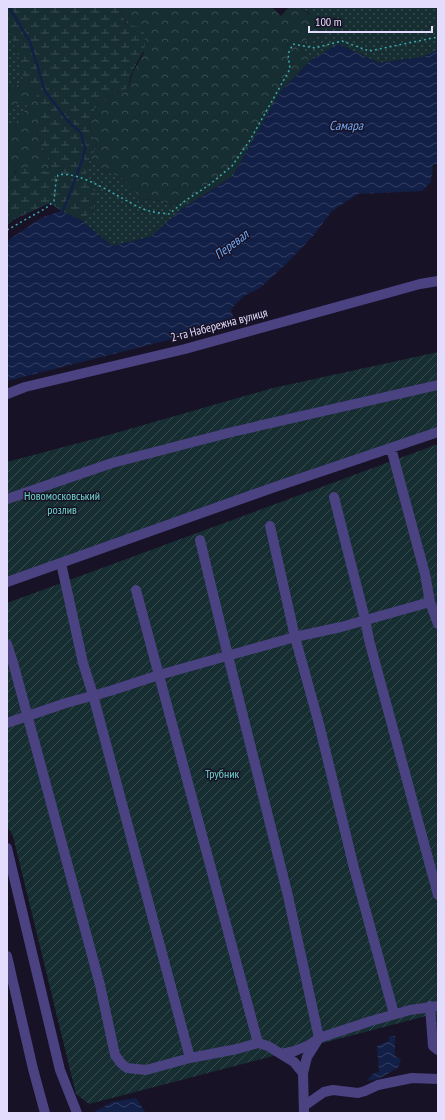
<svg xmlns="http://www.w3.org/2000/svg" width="445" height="1120" font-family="'PT Sans Narrow',sans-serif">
<defs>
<pattern id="grass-dots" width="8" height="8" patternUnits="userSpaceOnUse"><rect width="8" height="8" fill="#162e31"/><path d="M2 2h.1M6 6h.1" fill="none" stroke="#384c50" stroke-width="1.8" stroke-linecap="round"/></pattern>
<pattern id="forest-crowns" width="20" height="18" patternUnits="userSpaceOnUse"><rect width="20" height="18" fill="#162e31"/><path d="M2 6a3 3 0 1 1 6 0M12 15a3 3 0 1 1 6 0" fill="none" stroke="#384c50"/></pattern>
<pattern id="wetland-marsh" width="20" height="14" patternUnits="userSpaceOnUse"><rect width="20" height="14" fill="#162e31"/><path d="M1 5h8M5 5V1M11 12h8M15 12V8" fill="none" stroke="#384c50"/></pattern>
<pattern id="garden-furrows" width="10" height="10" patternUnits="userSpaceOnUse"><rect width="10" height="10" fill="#162e31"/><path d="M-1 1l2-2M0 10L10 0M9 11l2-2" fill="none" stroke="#384c50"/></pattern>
<pattern id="water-waves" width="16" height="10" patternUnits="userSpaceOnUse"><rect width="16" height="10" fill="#121f46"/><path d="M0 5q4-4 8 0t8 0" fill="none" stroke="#343f62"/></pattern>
</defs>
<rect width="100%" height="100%" fill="#181227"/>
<!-- grass -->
<path fill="url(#grass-dots)" d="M300,7H438V50L423,57L379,63L338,44L310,61L301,48L307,39L324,35L310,13Z
M7,30L9,32C16,49 23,66 23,84L12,86L7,92Z
M22,102L29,106L20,116L17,122L7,124V108Z
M91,159L102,170L121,177L142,199L164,201L182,209L150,237L112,246L81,220L92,212L96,196L85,169Z"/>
<!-- forest -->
<path fill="url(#forest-crowns)" d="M118,7H272L281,16L289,7H300L325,25L324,35L307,39L301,48L310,61L280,92L233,176L182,209L164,201L142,199L121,177L102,170L91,159L97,145L89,126L95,108L112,94L128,88L133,72L144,53Z
M23,84L35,91L40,107V119L37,132L41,144L51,166L48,172L16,171L7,181V124L17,121L20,116L28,107L22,102L7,108V92L12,86Z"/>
<!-- wetland -->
<path fill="url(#wetland-marsh)" d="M7,7H118L127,24L143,28C149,53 140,53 132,73C130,78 129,83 128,88L112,94L95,108L89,126L97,145L91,159L85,169L96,196L92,212L81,220L61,211L50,203L13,220L7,226V181C23,163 27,165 48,172L51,166L41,144L37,132L40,119V107L35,91L23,84C23,66 16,49 9,32L7,30Z"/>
<!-- garden -->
<path fill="url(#garden-furrows)" d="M438,352V427L7,579V462L105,436L273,388Z
M438,444V1041L434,1014L89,1104L76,1094L13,836L7,826V603Z"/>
<!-- water -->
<path fill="url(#water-waves)" d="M338,44L379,63L423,57L438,50V165L433,164L431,182L422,191L358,194L332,211L314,235L285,265L260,288L244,296L231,309L235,324L208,330L7,381V241L41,218L61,211L81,220L112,246L150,237L182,209L233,176L280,92L310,61Z
M389,1036H395V1056L401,1059L398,1068L378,1079L367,1081L372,1074L379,1072L377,1046L389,1041Z
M136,1098L146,1113H92L112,1102Z"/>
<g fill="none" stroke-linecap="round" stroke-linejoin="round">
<!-- stream -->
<path stroke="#121f46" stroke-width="2.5" d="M9,7L30,42L45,91L67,120L81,133L85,147L83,158L67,201L61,214"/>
<!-- path -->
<path stroke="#3baab0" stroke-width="1.5" stroke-dasharray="2 3" stroke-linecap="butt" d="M7,230L46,208L54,201L56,181L58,175C81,170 120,199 141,208C149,212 160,213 169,214L185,201L209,185L232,166L250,140L290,69L288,54L293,44L315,48L342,41L369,51L438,37"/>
<!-- minor -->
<path stroke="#4b4282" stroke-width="10" d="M7,394L25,387L185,349L420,284L438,281
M391,448L425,574L430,602L438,624
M334,497L365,619L369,640L438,895
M7,499L112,463L232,432L438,385
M270,526L295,637L319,724L354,868L394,1014
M200,540L228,656L288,896L319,1038L307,1057L303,1073L304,1113
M61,563L83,663L93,695L190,1058
M7,582L269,489L438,432
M136,590L258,1043
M7,644L14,666L100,985L115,1055L121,1063L127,1068L146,1070L190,1058L237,1049L258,1043L268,1046L281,1054L295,1051L309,1045L319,1038L371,1021L410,1010L438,1006
M7,723L66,703L110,691L159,675L295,637L341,627L430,602
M7,848L60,1070L77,1113
M7,956L33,1069L45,1113
M430,1006L433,1046L438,1050
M281,1054L294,1062L303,1073
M304,1106L324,1092L333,1090L358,1093L365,1091L378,1085L412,1078L438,1079"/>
</g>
<g text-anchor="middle" stroke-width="3" stroke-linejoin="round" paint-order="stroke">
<!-- street labels -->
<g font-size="12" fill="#e3dcfc" stroke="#181227">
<text transform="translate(219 325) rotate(-15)" y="4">2-га Набережна вулиця</text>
</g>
<!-- park labels -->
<g font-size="12" fill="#6dd6c8" stroke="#181227">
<text x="62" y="500">Новомосковський<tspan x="62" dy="14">розлив</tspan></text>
<text x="222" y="778">Трубник</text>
</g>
<!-- water labels -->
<g font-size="13" font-style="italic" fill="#73a9f2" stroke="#181227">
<text x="346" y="130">Самара</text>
<text transform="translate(231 244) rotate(-37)" y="5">Перевал</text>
</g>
</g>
<!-- border -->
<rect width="445" height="1120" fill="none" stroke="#e3dcfc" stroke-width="16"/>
<!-- scale -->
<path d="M309 26v6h123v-6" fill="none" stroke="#e3dcfc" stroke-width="2"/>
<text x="315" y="26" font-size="12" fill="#e3dcfc" stroke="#181227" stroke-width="3" paint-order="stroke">100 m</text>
</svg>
